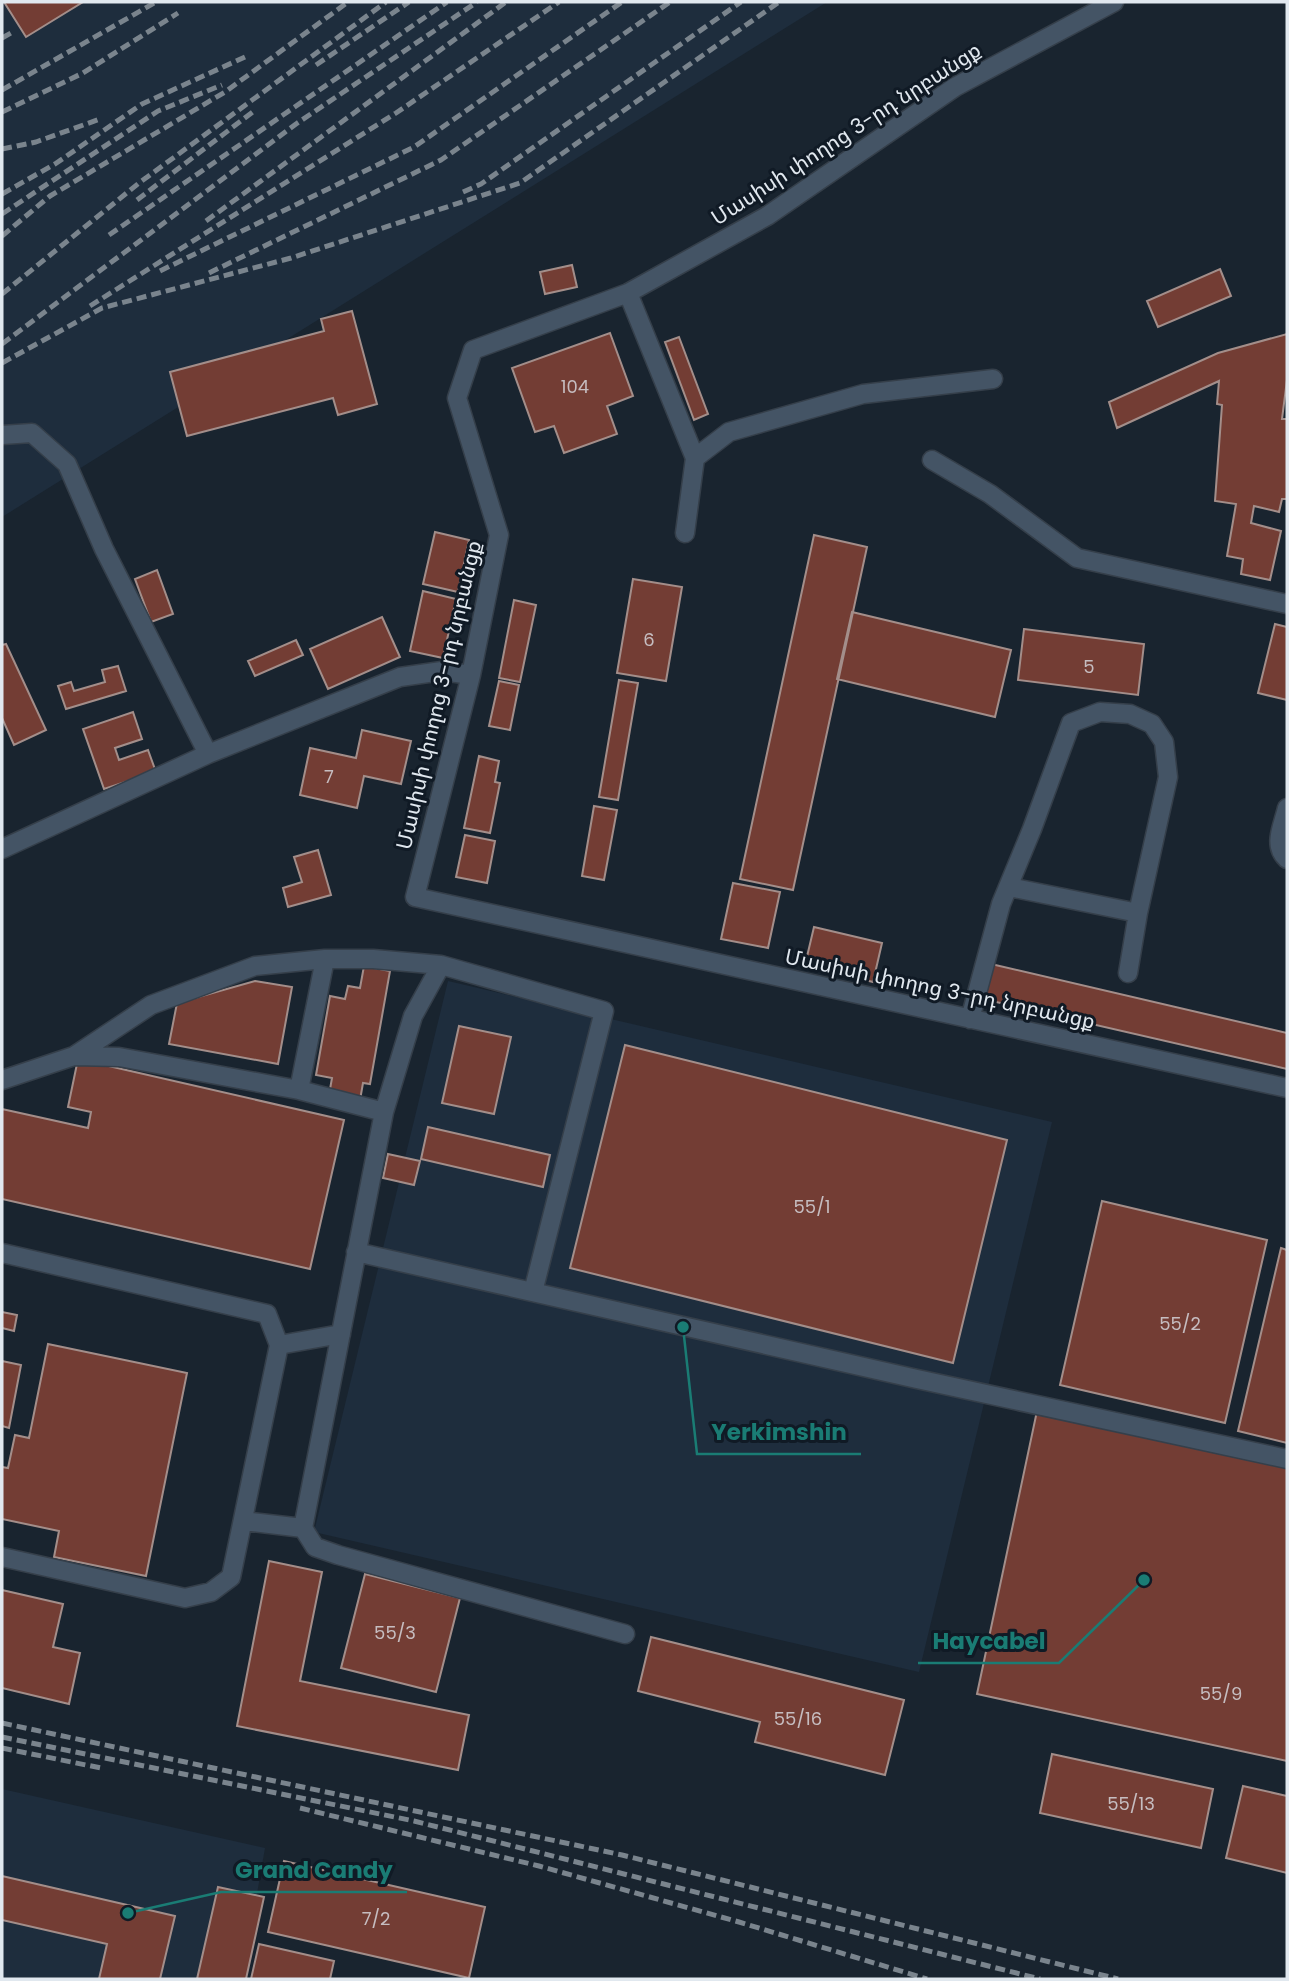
<svg xmlns="http://www.w3.org/2000/svg" width="1289" height="1981" font-family="Poppins,'Noto Sans Armenian',sans-serif">
<rect width="100%" height="100%" fill="#19242f"/>
<!-- built -->
<path fill="#1e2d3d" d="M2,2H827L2,517Z
M448,981L1052,1122L919,1672L314,1532Z
M2,1789L265,1848L242,1979H2Z"/>
<!-- building -->
<path fill="#733d34" stroke="#a38e8a" stroke-width="2" d="M4,2H83L26,37Z
M572,265L577,287L545,294L540,272Z
M1220,269L1231,296L1158,327L1147,301Z
M352,311L377,404L338,415L333,398L187,436L170,372L324,331L321,319Z
M610,333L633,396L607,406L617,434L564,453L554,426L535,432L512,368Z
M1287,334V380L1282,419H1287V499H1282L1279,512L1254,506L1251,523L1281,531L1270,580L1241,574L1243,559L1227,556L1236,504L1215,501L1222,405L1217,404L1219,381L1117,428L1109,402L1218,353Z
M679,337L708,414L694,420L665,342Z
M435,532L469,540L458,592L423,584Z
M814,535L867,547L793,890L740,879Z
M157,570L173,614L151,622L135,579Z
M633,579L682,587L666,681L617,673Z
M423,591L456,599L443,658L410,651Z
M514,600L536,605L520,682L499,678Z
M852,612L1011,650L995,717L837,679Z
M382,617L400,657L328,689L310,649Z
M1275,624L1287,627V700L1258,693Z
M1024,629L1144,644L1138,695L1018,680Z
M296,640L303,655L255,676L248,661Z
M6,644L46,730L14,745L2,718V645Z
M118,666L126,691L66,709L58,686L71,682L74,691L105,682L102,670Z
M619,680L638,683L618,800L599,797Z
M499,681L519,685L510,730L489,726Z
M133,712L142,739L115,748L119,760L148,750L156,772L104,789L83,729Z
M362,730L411,741L401,784L364,776L357,808L300,795L310,748L356,758Z
M479,756L499,761L495,782L500,783L490,833L464,828Z
M594,806L617,810L604,880L582,876Z
M465,835L495,841L487,883L456,877Z
M318,850L331,895L288,907L283,888L302,882L294,857Z
M733,883L780,892L768,948L721,939Z
M814,927L882,943L873,982L805,965Z
M991,964L1287,1033V1069L983,999Z
M364,966L390,971L370,1084L363,1083L360,1100L329,1095L332,1078L316,1075L330,996L345,999L348,986L360,988Z
M255,981L292,987L278,1064L169,1044L177,1003Z
M459,1026L511,1037L494,1114L442,1103Z
M625,1045L1007,1140L953,1363L570,1268Z
M78,1059L344,1120L310,1269L2,1199V1109L88,1128L91,1112L68,1107Z
M428,1127L550,1155L543,1187L421,1159Z
M388,1154L420,1161L414,1185L383,1178Z
M1102,1201L1267,1240L1225,1423L1060,1385Z
M1281,1248L1287,1250V1443L1238,1431Z
M2,1312L17,1315L14,1331L2,1328Z
M48,1344L187,1373L146,1576L54,1557L59,1531L2,1519V1467L8,1468L15,1435L29,1438Z
M2,1361L21,1365L9,1428L2,1426Z
M1037,1411L1287,1466V1761L977,1694Z
M269,1561L322,1572L300,1681L469,1715L458,1770L237,1726Z
M365,1574L460,1598L436,1692L341,1668Z
M2,1590L63,1604L53,1647L80,1653L69,1704L2,1688Z
M651,1637L904,1700L885,1775L755,1742L760,1722L638,1691Z
M1052,1754L1213,1789L1201,1848L1040,1813Z
M1243,1786L1287,1796V1873L1226,1858Z
M284,1861L485,1907L469,1978L268,1932Z
M2,1876L175,1916L160,1979H99L107,1944L2,1920Z
M218,1887L264,1897L246,1979H197Z
M259,1944L334,1961L330,1979H251Z"/>
<g fill="none" stroke-linecap="round" stroke-linejoin="round">
<!-- minor casing -->
<g stroke="#353f4a" stroke-width="21">
<path id="minor" d="M1114,2L955,87L767,216L628,293L473,350L457,398L499,535L471,675L415,897L1287,1088
M628,293L695,458L685,533
M2,435L32,433L67,464L104,549L208,754
M695,458L729,432L863,394L993,379
M932,460L990,494L1077,558L1287,604
M1287,808C1283,826 1272,845 1287,859
M2,849L208,754L400,677L442,671L471,675
M1009,887L1138,913
M970,1019L1001,904L1032,829L1071,723L1100,712L1130,714L1152,724L1164,742L1168,777L1138,913L1128,973
M74,1056L151,1005L255,966L325,959H373L441,965
M2,1080L74,1056L119,1057L299,1090L384,1112
M299,1090L325,959
M356,1252L917,1379L1287,1459
M2,1253L267,1314L279,1345L231,1577L211,1592L185,1598L2,1557
M279,1345L341,1334
M243,1521L303,1528L384,1112L413,1016L441,965L604,1011L533,1292
M303,1528L315,1547L338,1555L625,1634"/>
</g>
<!-- minor -->
<use href="#minor" stroke="#445465" stroke-width="18"/>
<!-- rail -->
<path stroke="#7a848d" stroke-width="5" stroke-dasharray="10 5" stroke-linecap="butt" d="M2,38L11,33
M316,65L409,2
M2,90L156,2
M2,112L83,73L178,13
M2,149L36,142L100,119
M463,192L481,184L741,2
M2,194L55,164L142,104L245,57
M137,200L254,111
M2,214L158,111L222,85
M206,221L506,2
M109,235L447,2
M2,236L50,196L225,92L348,2
M160,271L414,147L622,2
M209,273L441,160L670,2
M2,294L139,183L386,2
M90,306L396,113L559,2
M2,344L296,124L477,2
M2,363L102,308L291,258L520,183L779,2
M2,1723L622,1855L1118,1979
M2,1737L414,1821L1040,1979
M2,1748L101,1768
M300,1808L539,1866L739,1922L927,1979"/>
</g>
<g text-anchor="middle" stroke-width="6" stroke-linejoin="round" paint-order="stroke">
<!-- number labels -->
<g font-size="18" fill="#c6bdc0">
<text x="575" y="393">104</text>
<text x="649" y="646">6</text>
<text x="1089" y="673">5</text>
<text x="329" y="783">7</text>
<text x="812" y="1213">55/1</text>
<text x="1180" y="1330">55/2</text>
<text x="395" y="1639">55/3</text>
<text x="1221" y="1700">55/9</text>
<text x="798" y="1725">55/16</text>
<text x="1131" y="1810">55/13</text>
<text x="376" y="1925">7/2</text>
</g>
<!-- street labels -->
<g font-size="21" fill="#e1e8ef" stroke="#101a25">
<text transform="translate(846 134) rotate(-33)" y="7">Մասիսի փողոց 3-րդ նրբանցք</text>
<text transform="translate(439 695) rotate(-77)" y="7">Մասիսի փողոց 3-րդ նրբանցք</text>
<text transform="translate(940 989) rotate(12)" y="7">Մասիսի փողոց 3-րդ նրբանցք</text>
</g>
</g>
<!-- callouts -->
<path fill="none" stroke="#1a7c74" stroke-width="2.5" d="M683 1327L697 1454H861M1144 1580L1059 1663H918M128 1913L221 1892H407"/>
<g fill="#1a7c74" stroke="#101a25" stroke-width="2.5">
<circle cx="683" cy="1327" r="7"/>
<circle cx="1144" cy="1580" r="7"/>
<circle cx="128" cy="1913" r="7"/>
</g>
<g font-size="23" text-anchor="middle" font-weight="bold" fill="#1a7c74" stroke="#101a25" stroke-width="6" stroke-linejoin="round" paint-order="stroke">
<text x="779" y="1440">Yerkimshin</text>
<text x="989" y="1649">Haycabel</text>
<text x="314" y="1878">Grand Candy</text>
</g>
<!-- border -->
<rect width="1289" height="1981" fill="none" stroke="#e1e8ef" stroke-width="7"/>
</svg>
